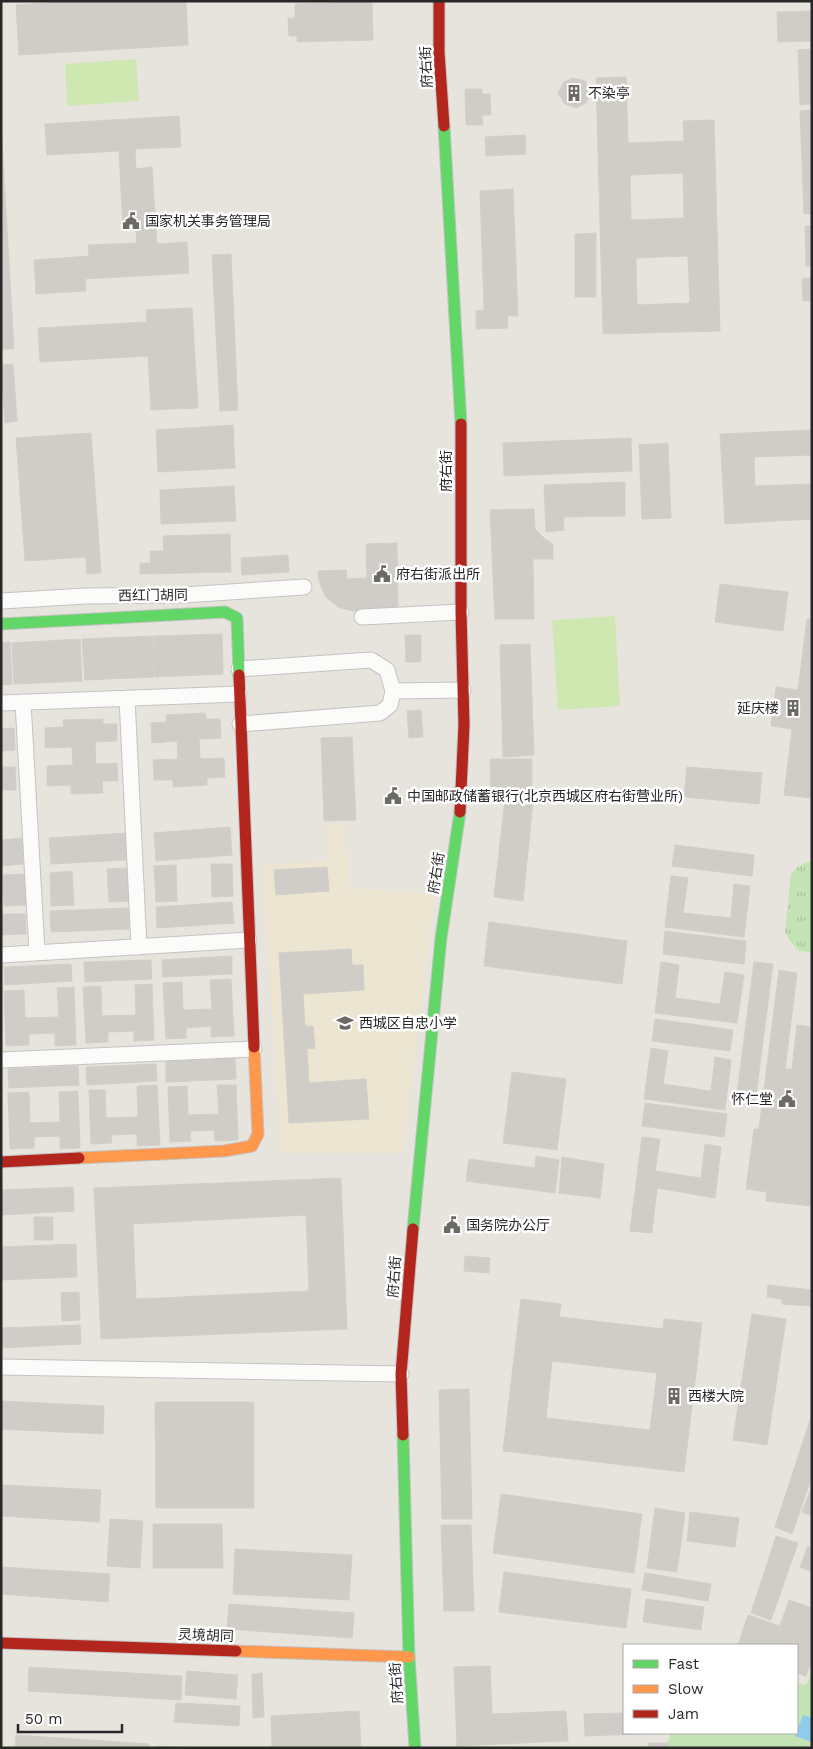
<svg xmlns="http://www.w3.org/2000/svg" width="813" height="1749" font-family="'Work Sans','Noto Sans SC',sans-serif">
<defs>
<pattern id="grass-tufts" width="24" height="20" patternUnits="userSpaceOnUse" patternTransform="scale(1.25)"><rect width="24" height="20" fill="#c4e4b5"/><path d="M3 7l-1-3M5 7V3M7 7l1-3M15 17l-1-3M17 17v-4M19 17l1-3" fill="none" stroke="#a8c49c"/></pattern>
</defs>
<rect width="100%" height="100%" fill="#e7e4dd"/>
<!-- education -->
<path fill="#ebe5d1" d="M346,825L349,888L435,894L403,1153H281L262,865L329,860L327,826Z"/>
<!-- grass -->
<path fill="url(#grass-tufts)" d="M808,862H812V952L799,951L790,941L785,932L791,874L797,867Z"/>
<!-- park -->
<path fill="#c4e4b5" d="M812,1671V1748H666L671,1733H797V1683L806,1685Z"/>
<!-- pitch -->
<path fill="#cfe8b2" d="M136,59L139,101L67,106L65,64Z
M615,616L620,706L558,710L552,620Z"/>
<!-- water -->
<path fill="#8ecceb" d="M803,1715L812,1718V1742L795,1736Z"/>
<!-- building -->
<path fill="#d0cdc8" stroke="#d2cfc9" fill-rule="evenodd" d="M79,1H186L188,45L19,55L16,5Z
M372,2L373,40L297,42V36H289L288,18H295V4Z
M812,11V41L778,42L777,12Z
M812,49V104L800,105L798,50Z
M626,77L628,143L684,141L683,121L714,120L720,331L603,334L596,78ZM683,173L684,218L631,220L630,175ZM688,256L690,303L637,305L636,258Z
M573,78L585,81L591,94L586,103L576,108L565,104L558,93L564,82Z
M465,89H482V94H490L491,115H482L483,125H466Z
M812,110V214H804L800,111Z
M179,116L181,147L135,149L136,169L152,167L157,244L187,242L189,273L85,279L86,291L36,294L34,260L89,256L88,245L137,243L136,229H123L119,151L47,155L45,124Z
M1,124L14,349H2L1,340Z
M525,135L526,154L486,156L485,137Z
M513,189L518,316H507L508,328L476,329V311L484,310L480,191Z
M805,226H812V266H806Z
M596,233V297H575V234Z
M231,254L238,410L220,411L212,255Z
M812,278V301H803L802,279Z
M192,308L198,408L151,410L148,356L40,362L38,328L147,322L146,310Z
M13,364L17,421L5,423L1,365Z
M233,425L235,468L158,472L156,430Z
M812,430V455L754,457L755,486L812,484V519L725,524L720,434Z
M91,433L101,573L87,574L86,557L25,561L16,438Z
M631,438L632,471L504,476L503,443Z
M668,443L671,518L642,519L639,445Z
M625,482V516L563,517L564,530L546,532L544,485Z
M234,486L236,521L161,524L160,490Z
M534,509L535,529L545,539L553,544V559H533L534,619H495L490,510Z
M230,534L231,572L140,574V563H151L150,551H164L163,536Z
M397,543L398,611H352L338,607L325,596L319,580L318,571L346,570L347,579L367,578L366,544Z
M288,555L289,572L242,575L241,558Z
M720,584L788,592L783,631L715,622Z
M807,619H812V798L784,795L792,729L771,726L776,687L798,690Z
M222,634L223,674L155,677L154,636Z
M405,635H421V662H406Z
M153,636L154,677L85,680L82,639Z
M80,639L82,681L14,684L12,643Z
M10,642L12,684L1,685V643Z
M530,644L534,755L503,757L500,645Z
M421,710L423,737L409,738L407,711Z
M205,713L206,719H220L221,738L199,739L200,759L224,758L225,777L207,778V785L173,787V780H154L153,760L178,759L177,741L152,743L151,723L167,722L166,715Z
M103,719V724H117V741L95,742L96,764L117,763L118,781H102L103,793L71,794V785L47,786V766L73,765L72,747L45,748V728L64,727L63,720Z
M14,728L15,750L1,751V729Z
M352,737L356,820L324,821L321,738Z
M490,759H532V791L491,792Z
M1,767H15L16,790H1Z
M687,767L762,773L759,804L684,797Z
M505,799L533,802L523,901L494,897Z
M230,827L232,855L156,861L154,833Z
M126,833L128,860L51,864L49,838Z
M22,838L23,864L1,866V840Z
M675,845L754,855L752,876L672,866Z
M211,864H232L233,896L212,897Z
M176,865L177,901L156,902L154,866Z
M327,867L329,891L276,895L274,870Z
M128,868L130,901L109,902L107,869Z
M72,871L74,905L51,906L50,873Z
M25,874L26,905L4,906L3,875Z
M671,876L688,878L683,913L731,918L734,884L750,886L744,937L665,927Z
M232,902L234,923L157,928L156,907Z
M128,908L129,929L51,932L50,911Z
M1,914H25L26,934L1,935Z
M489,922L627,941L622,984L484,966Z
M665,931L746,941L744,964L663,954Z
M351,949L352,965H363L364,990L303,994L305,1026H313L315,1048L307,1049L309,1083L366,1079L369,1119L289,1123L279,953Z
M232,956V974L163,977L162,960Z
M151,960L152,979L85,982L84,962Z
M661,962L679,965L675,998L720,1004L725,972L744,975L737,1023L655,1013Z
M754,962L773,964L755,1103L736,1101Z
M71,964L72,981L5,985L4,967Z
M779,970L797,973L785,1069H792L797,1025L812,1027V1206L766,1201L767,1192L746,1189L754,1129H759Z
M231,979L234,1036L211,1037V1026L186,1028V1038L166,1039L163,983L182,982L183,1010L212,1009L210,980Z
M152,984L154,1040L134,1041V1031L108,1032V1042L86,1043L83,987L101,986L102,1016L136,1015L135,985Z
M74,987L76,1045L55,1046V1033L29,1034V1045L6,1046L4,991L24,990L25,1018L59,1017L57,988Z
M655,1019L733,1030L730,1051L652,1041Z
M651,1048L668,1051L663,1084L711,1091L715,1057L731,1060L725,1110L644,1099Z
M235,1058L236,1079L166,1082V1061Z
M156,1064L157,1081L87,1085L86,1067Z
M78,1066L79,1085L9,1088L8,1069Z
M512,1072L566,1079L557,1150L503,1143Z
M157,1085L160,1145L137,1146V1134L111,1135L112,1143L91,1144L89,1090H105L106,1118L138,1117L137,1086Z
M217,1085H236L238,1140L215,1141L214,1130L190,1131L191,1141L170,1142L168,1087L187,1086L188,1115L219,1114Z
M78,1091L80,1148L60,1149V1136L34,1137V1148L10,1149L8,1093L29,1092L30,1123L60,1122L59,1092Z
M645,1103L727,1114L724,1137L642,1126Z
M642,1137L660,1139L655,1171L701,1178L705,1144L721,1147L715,1198L657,1188L652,1233L630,1231Z
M536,1156L559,1160L555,1193L466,1181L469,1159L535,1168Z
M562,1157L604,1164L600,1198L559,1193Z
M341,1178L347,1329L101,1339L94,1188ZM306,1215L309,1291L136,1299L133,1224Z
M73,1187L74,1211L1,1215V1190Z
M34,1217H53V1240H34Z
M76,1244L77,1277L1,1280V1247Z
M465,1256L490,1258L489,1273L464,1271Z
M768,1285L812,1290V1306L782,1304V1299L767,1297Z
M79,1292L80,1320L62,1321L61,1293Z
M521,1299L561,1304L559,1317L663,1329L664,1319L702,1323L684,1472L503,1451ZM552,1361L657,1373L650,1430L546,1418Z
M752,1314L786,1319L767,1445L733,1440Z
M80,1325L81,1344L1,1348V1328Z
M469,1389L472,1519H442L439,1390Z
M1,1401L104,1406L103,1434L1,1429Z
M155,1402H254V1508H156Z
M812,1414V1476L792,1534L775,1527Z
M1,1485L101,1490L99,1522L1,1516Z
M810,1491L812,1492V1516L802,1512Z
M501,1494L642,1514L634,1573L493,1553Z
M655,1508L685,1513L677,1572L647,1568Z
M690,1512L739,1518L735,1547L687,1541Z
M110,1519L143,1521L140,1568L107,1566Z
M153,1524H222L223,1568H153Z
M441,1525H471L474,1611H444Z
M776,1536L798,1543L771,1620L751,1613Z
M808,1546L812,1548V1572L800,1567Z
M235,1549L352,1555L349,1600L233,1594Z
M1,1567L110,1574L108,1602L1,1594Z
M504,1572L631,1589L626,1628L499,1612Z
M645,1573L711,1584L708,1601L642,1590Z
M646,1599L704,1607L701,1630L643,1622Z
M789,1600L812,1608V1628L809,1635L812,1636V1659L806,1676L797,1673V1645H738L748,1615L780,1626Z
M229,1604L354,1613L352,1638L227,1629Z
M490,1666L492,1714L566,1711L568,1741L457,1746L454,1667Z
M29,1667L182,1676L181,1700L28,1691Z
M187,1671L238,1675L236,1699L185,1695Z
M262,1673L264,1717L253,1718L252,1674Z
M176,1703L240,1706L239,1726L174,1722Z
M359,1711L361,1748H272L271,1716Z
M624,1713V1733H664L585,1736L584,1714Z
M16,1735L149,1744V1748H15Z
M648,1743H668L667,1748H648Z
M156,1746L201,1748H156Z"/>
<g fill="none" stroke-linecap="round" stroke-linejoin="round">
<!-- street casing -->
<g stroke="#c4c3c3" stroke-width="17">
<path id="street" d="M1,601L86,596L183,595L304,587
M362,617L461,612
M239,669L371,660L387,670L393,691L463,690
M127,698L139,947
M23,702L37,953
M1,703L239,694
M240,724L380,713L390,705L393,691
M1,955L249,940
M1,1060L254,1049
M1,1367L401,1374"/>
</g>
<!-- fast casing -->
<g stroke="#c4c3c3" stroke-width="13">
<path id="fast" d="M444,126L461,424
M1,624L225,612L237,618L239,675
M413,1229L441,938L460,812
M403,1435L409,1657L415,1748"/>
</g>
<!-- slow casing -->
<g stroke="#c4c3c3" stroke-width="13">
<path id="slow" d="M79,1158L224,1151L252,1146L258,1134L254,1047
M236,1651L409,1657"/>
</g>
<!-- jam casing -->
<g stroke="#c4c3c3" stroke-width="13">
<path id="jam" d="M439,1V52L444,126
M239,675L254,1047
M460,812L464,725L461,612V424
M1,1162L79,1158
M403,1435L401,1374L413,1229
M1,1643L236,1651"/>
</g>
<!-- street -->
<use href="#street" stroke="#fbfbfa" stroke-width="15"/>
<!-- fast -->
<use href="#fast" stroke="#63d668" stroke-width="11"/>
<!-- slow -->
<use href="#slow" stroke="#ff974d" stroke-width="11"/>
<!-- jam -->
<use href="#jam" stroke="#b3261e" stroke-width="11"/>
</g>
<!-- icons -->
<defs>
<g id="building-bare" transform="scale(1.35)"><path d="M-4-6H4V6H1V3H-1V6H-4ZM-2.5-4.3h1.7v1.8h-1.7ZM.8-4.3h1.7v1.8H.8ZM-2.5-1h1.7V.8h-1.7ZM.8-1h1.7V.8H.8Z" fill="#6b6a67" stroke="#fff" stroke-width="2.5" paint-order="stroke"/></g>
<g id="civic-bare" transform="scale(1.35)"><path d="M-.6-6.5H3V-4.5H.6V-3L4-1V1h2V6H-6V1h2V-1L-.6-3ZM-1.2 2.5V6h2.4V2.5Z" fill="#6b6a67" stroke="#fff" stroke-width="2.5" paint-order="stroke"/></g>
<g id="school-bare" transform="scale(1.35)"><path d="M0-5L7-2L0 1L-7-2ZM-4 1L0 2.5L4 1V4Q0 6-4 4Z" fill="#6b6a67" stroke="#fff" stroke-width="2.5" paint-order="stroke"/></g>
</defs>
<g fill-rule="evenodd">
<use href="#building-bare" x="574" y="93"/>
<use href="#civic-bare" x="131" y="221"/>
<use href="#civic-bare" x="382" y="574"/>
<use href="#building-bare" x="793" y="708"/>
<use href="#civic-bare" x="393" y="796"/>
<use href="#school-bare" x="345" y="1023"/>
<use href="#civic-bare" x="787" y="1099"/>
<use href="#civic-bare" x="452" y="1225"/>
<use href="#building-bare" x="674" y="1396"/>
</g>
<g text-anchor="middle" stroke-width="5" stroke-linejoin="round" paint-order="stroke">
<!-- street labels -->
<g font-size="14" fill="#282828" stroke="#fff">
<text transform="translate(426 67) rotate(-93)" y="5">府右街</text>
<text transform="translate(446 471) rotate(-90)" y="5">府右街</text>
<text transform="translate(153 595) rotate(-1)" y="5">西红门胡同</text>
<text transform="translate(436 873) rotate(-81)" y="5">府右街</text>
<text transform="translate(394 1277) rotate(-86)" y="5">府右街</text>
<text transform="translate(206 1635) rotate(2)" y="5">灵境胡同</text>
<text transform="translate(396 1683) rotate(-94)" y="5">府右街</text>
</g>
<!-- poi labels -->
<g font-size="14" fill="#282828" stroke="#fff" text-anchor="start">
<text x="588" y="98">不染亭</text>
<text x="145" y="226">国家机关事务管理局</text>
<text x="396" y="579">府右街派出所</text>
<text x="779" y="713" text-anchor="end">延庆楼</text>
<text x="407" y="801">中国邮政储蓄银行(北京西城区府右街营业所)</text>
<text x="359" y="1028">西城区自忠小学</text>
<text x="773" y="1104" text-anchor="end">怀仁堂</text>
<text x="466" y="1230">国务院办公厅</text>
<text x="688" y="1401">西楼大院</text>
</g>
</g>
<!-- border -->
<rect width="813" height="1749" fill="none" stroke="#282828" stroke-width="5"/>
<!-- legend -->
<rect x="623" y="1644" width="175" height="90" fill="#ffffff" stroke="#a9a9a9"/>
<rect x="633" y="1660" width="25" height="8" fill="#63d668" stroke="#a9a9a9"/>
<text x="668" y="1669" font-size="15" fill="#282828">Fast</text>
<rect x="633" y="1685" width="25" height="8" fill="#ff974d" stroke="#a9a9a9"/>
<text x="668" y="1694" font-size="15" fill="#282828">Slow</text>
<rect x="633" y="1710" width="25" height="8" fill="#b3261e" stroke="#a9a9a9"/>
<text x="668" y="1719" font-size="15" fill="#282828">Jam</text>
<!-- scale -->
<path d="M18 1724v8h104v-8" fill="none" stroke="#282828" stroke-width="2.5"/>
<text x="25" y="1724" font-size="15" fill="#282828" stroke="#ffffff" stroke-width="4" paint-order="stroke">50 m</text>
</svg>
